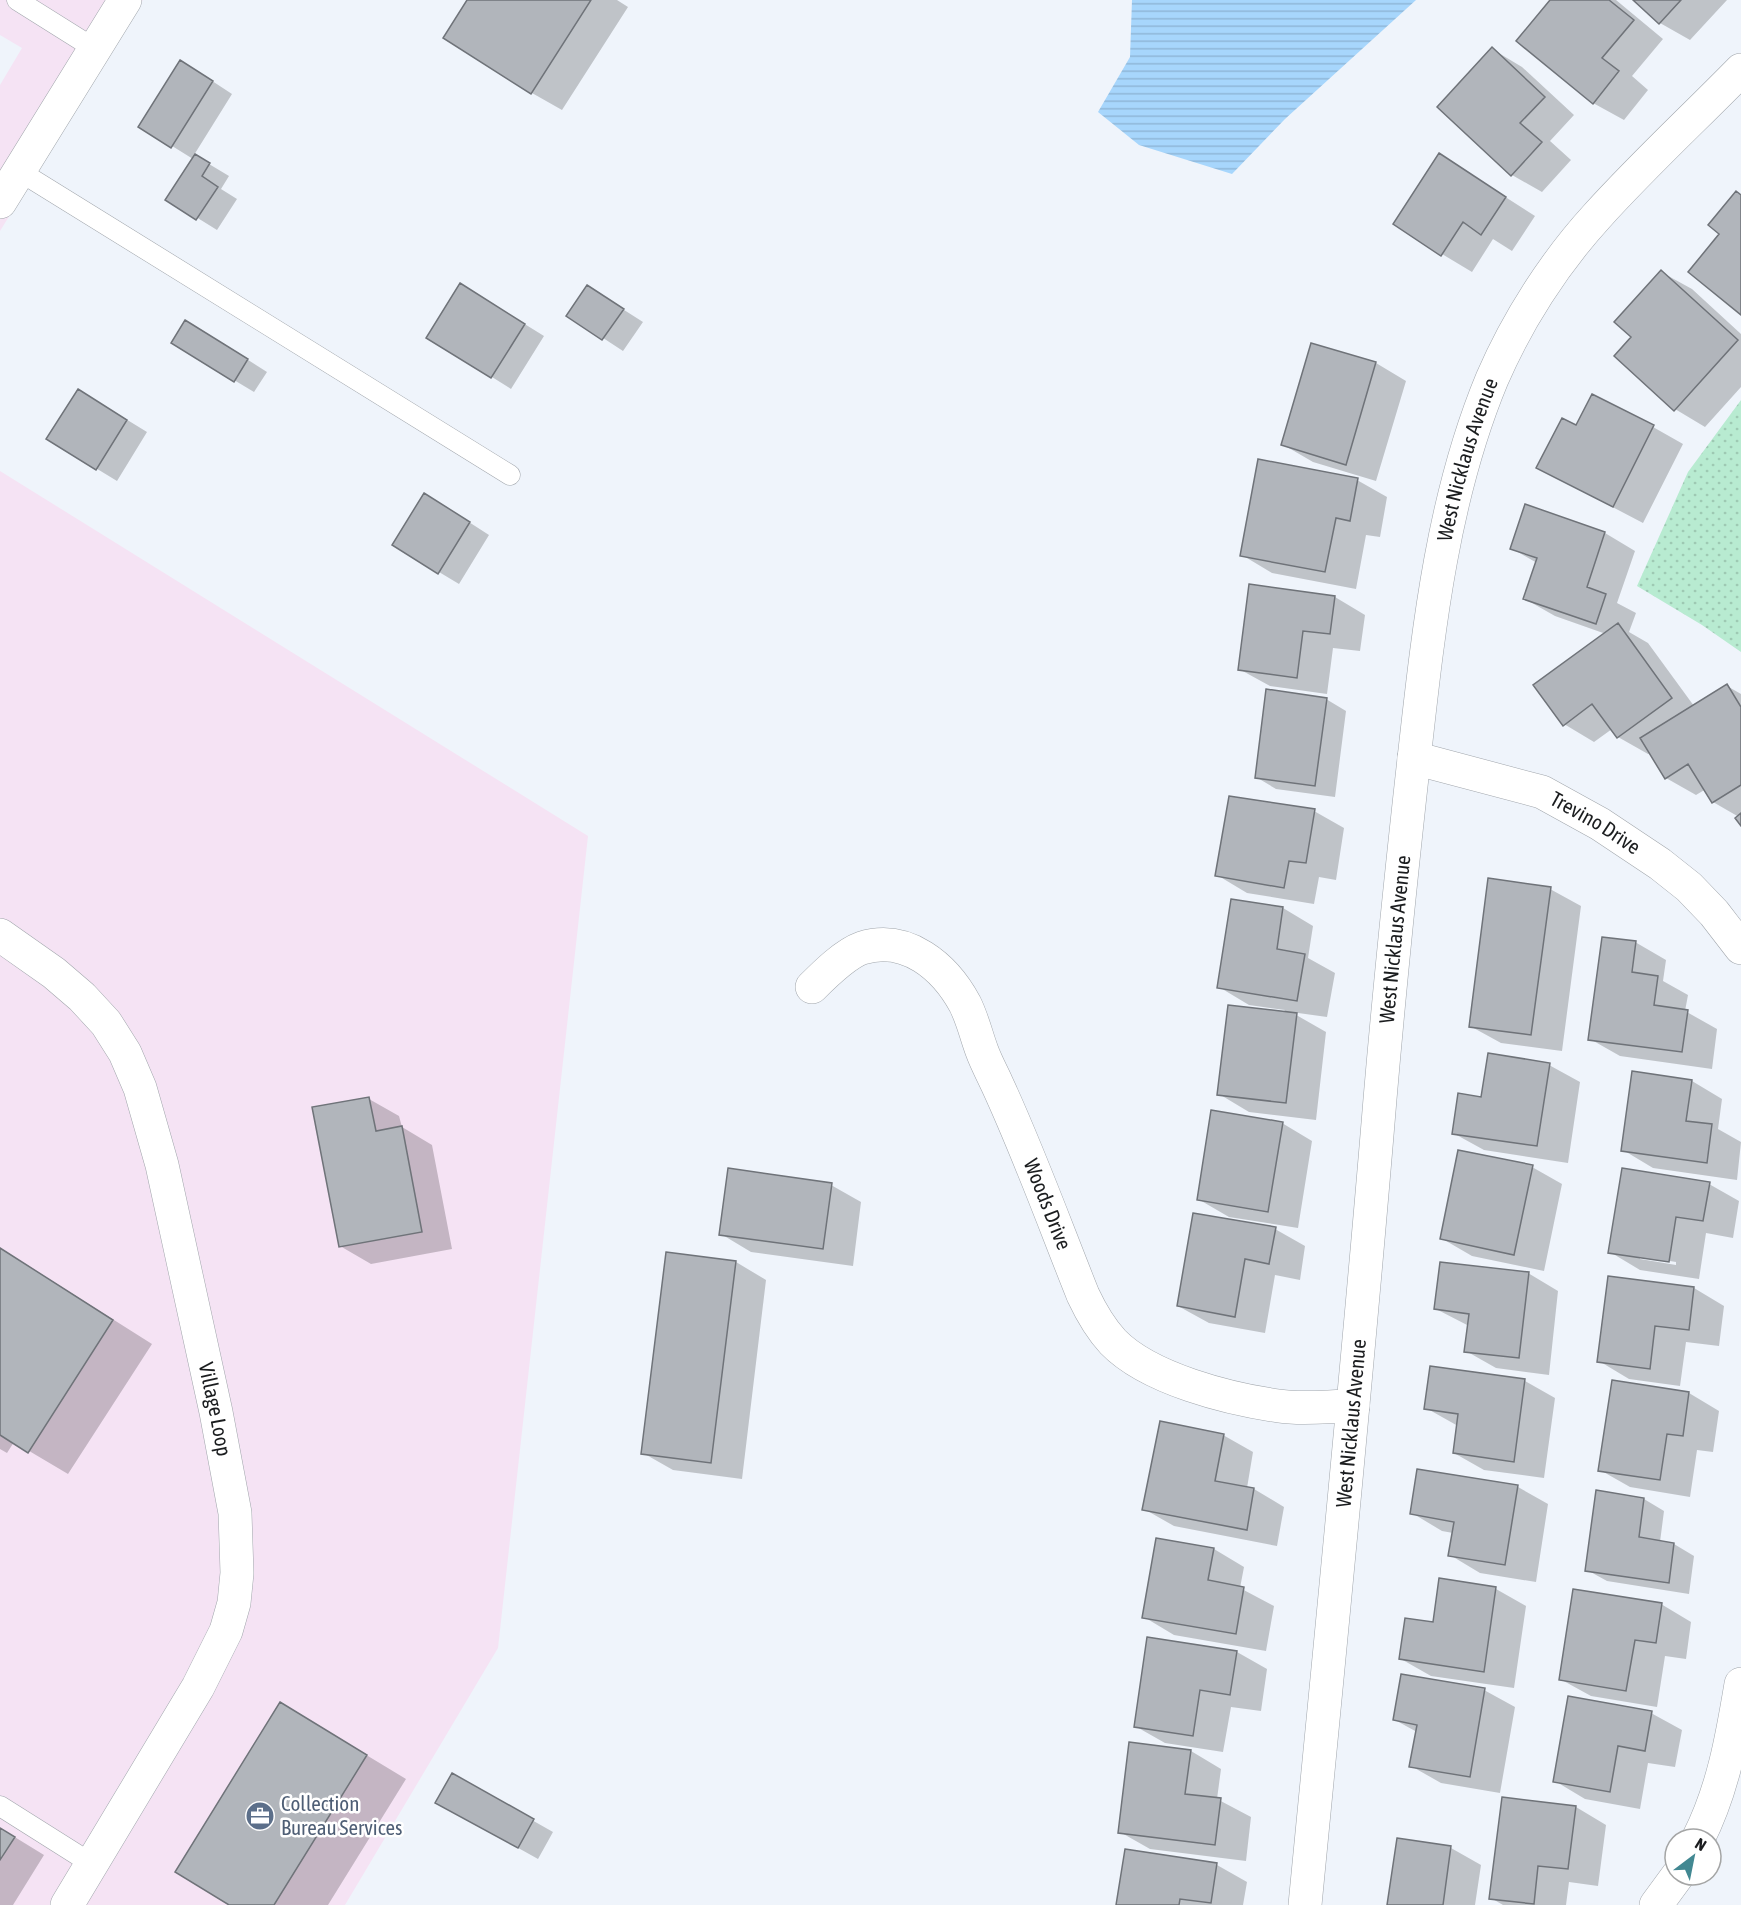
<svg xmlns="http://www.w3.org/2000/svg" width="1741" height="1905" font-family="'Asap Condensed',sans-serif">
<defs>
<pattern id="grass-dots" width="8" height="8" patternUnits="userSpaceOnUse" patternTransform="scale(1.5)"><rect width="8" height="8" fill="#b8ebd1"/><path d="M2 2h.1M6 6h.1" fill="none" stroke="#9ec9b3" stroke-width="1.8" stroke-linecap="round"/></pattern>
<pattern id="water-rules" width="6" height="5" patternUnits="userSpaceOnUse" patternTransform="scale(1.5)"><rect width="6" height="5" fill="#a7d6fc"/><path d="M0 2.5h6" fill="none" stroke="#8fb7d8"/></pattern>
</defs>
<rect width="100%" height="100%" fill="#eff4fb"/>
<!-- commercial -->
<path fill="#f5e3f4" d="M0,0H143L0,231V85L22,48L0,35Z
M0,471L588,836L498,1648L345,1905H0Z"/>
<!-- grass -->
<path fill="url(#grass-dots)" d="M1741,400V652L1702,625L1637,586L1688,472Z"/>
<!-- water -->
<path fill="url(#water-rules)" d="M1132,0H1416L1285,119L1232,174L1139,145L1098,112L1130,57Z"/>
<!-- shadow -->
<path fill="#0003" fill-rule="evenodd" d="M469,0H617L628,7L562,110L532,93Z
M1552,0H1616L1663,39L1632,76L1648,90L1624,120L1593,103Z
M1635,0H1727L1690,40L1660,23Z
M1492,49L1522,67L1574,115L1550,141L1571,160L1542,192L1512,175Z
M200,73L232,94L194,155L229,176L221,189L237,199L217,230L167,199L193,159L140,126Z
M1440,155L1535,216L1512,251L1493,239L1472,272L1442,254Z
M1661,272L1692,289L1741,334V387L1705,427L1675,409L1633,337Z
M588,287L643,322L623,351L568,315Z
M481,297L544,336L511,389L492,377Z
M206,333L267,372L254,392L234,380Z
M1312,345L1376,363L1406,381L1376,481L1313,462L1282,444Z
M98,402L147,432L117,481L48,439Z
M1577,427H1653L1683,444L1643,523L1538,468Z
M1357,480L1387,497L1380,537L1366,535L1356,589L1272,573L1242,555Z
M444,506L489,535L459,584L439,572Z
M1526,506L1605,533L1635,551L1617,603L1636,613L1629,632L1648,643L1694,706L1727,686L1741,694V823L1739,817L1713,802L1706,789L1696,795L1666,778L1650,753L1648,754L1618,737L1612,729L1594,742L1564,724L1606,634L1555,616L1525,599L1537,563L1511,548Z
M1335,597L1365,615L1360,651L1333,648L1327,694L1270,686L1239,669Z
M1326,699L1346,711L1335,797L1276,789L1256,777Z
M1314,811L1344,828L1336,880L1319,877L1314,904L1247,893L1217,875Z
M1550,889L1581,906L1562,1051L1501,1043L1470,1026Z
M1232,900L1283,908L1313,926L1308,958L1335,973L1327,1017L1291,1012L1326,1032L1316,1120L1249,1112L1219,1094L1285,1010L1249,1005L1219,987Z
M1635,942L1666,960L1663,981L1688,995L1685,1011L1717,1029L1712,1069L1620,1056L1590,1039Z
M1549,1065L1580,1082L1568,1163L1484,1150L1453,1133L1482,1099Z
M1692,1081L1722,1099L1718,1129L1741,1142L1737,1180L1653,1168L1623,1150Z
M369,1099L399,1116L402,1127L432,1145L452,1249L371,1264L340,1246Z
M1282,1123L1312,1141L1298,1228L1229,1217L1198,1199Z
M1532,1167L1562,1184L1544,1271L1472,1256L1441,1238Z
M1709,1184L1739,1201L1733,1238L1706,1233L1699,1279L1640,1270L1610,1252ZM1640,1256L1676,1262V1265L1640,1259Z
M831,1185L861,1202L853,1266L751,1252L721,1234Z
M1275,1229L1305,1246L1300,1280L1275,1275L1265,1333L1209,1323L1178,1306Z
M0,1248L152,1344L68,1474L14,1442L7,1453L0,1449Z
M667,1254L736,1262L766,1280L742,1479L673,1470L643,1453Z
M1528,1273L1558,1291L1549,1375L1496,1368L1466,1351L1469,1326L1436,1309Z
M1609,1277L1694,1288L1724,1306L1719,1346L1686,1342L1680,1386L1629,1379L1599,1361Z
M1431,1367L1525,1381L1555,1398L1544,1478L1484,1470L1454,1453L1458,1426L1426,1408Z
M1689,1393L1719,1411L1713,1452L1697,1450L1690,1497L1630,1487L1600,1470Z
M1223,1435L1253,1452L1247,1488L1254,1489L1284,1507L1277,1546L1174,1526L1144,1509Z
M1419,1471L1518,1487L1548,1504L1536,1582L1480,1573L1450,1555L1453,1533L1442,1531L1412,1513Z
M1598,1492L1644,1499L1664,1511L1660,1542L1674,1544L1694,1556L1689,1594L1607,1581L1587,1570Z
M1214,1549L1244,1567L1240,1588L1274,1606L1266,1651L1174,1635L1144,1617Z
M1441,1580L1496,1589L1526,1606L1514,1688L1431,1676L1401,1659L1434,1624Z
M1661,1604L1691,1622L1686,1659L1665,1656L1657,1707L1591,1696L1560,1679Z
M1237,1652L1267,1669L1261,1711L1231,1707L1223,1752L1165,1743L1135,1726Z
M1484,1690L1515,1707L1500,1793L1441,1783L1411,1766L1417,1732L1395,1720Z
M1651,1713L1682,1730L1675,1767L1648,1763L1640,1809L1585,1799L1555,1781Z
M320,1727L406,1779L328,1905H232Z
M1191,1751L1221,1769L1217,1799L1251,1817L1246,1861L1150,1849L1120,1832Z
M452,1775L553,1832L538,1859L457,1814Z
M1576,1807L1606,1825L1598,1886L1569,1882L1566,1905H1503L1491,1898Z
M0,1828L44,1855L13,1905H0Z
M1398,1840L1451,1848L1481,1865L1475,1905H1389Z
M1217,1865L1247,1882L1243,1905H1118Z"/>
<!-- building -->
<path fill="#b1b5bb" stroke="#6f7379" stroke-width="1.5" d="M467,0H591L531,94L443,38Z
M1550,0H1609L1634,20L1602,58L1619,71L1593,104L1516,41Z
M1633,0H1681L1659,24Z
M1492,47L1545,97L1520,123L1542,142L1511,176L1437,107Z
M180,60L213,81L171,148L138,127Z
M1439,153L1506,197L1481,235L1463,222L1441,256L1393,224Z
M195,154L210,163L202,176L218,187L196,220L165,200Z
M1736,191L1741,195V315L1688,272L1719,234L1708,225Z
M1661,270L1738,340L1674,411L1614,356L1631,337L1614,322Z
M460,283L525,324L491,378L426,338Z
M587,285L624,309L602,340L566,316Z
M185,320L248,359L234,382L171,343Z
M1311,343L1376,362L1346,465L1281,445Z
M78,389L127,420L96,470L46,439Z
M1592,394L1654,425L1613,507L1536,468L1562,418L1576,425Z
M1258,459L1358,478L1350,521L1336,518L1325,572L1240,556Z
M424,493L470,522L438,574L392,545Z
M1525,504L1605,532L1587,587L1606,594L1596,624L1523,599L1537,558L1510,549Z
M1249,584L1335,596L1330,634L1303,631L1297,678L1238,670Z
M1618,623L1672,698L1617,738L1592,704L1563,726L1533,685Z
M1727,684L1741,707V785L1712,803L1688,764L1665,779L1640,738Z
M1266,689L1327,698L1315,786L1255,778Z
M1229,796L1315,809L1306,863L1289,861L1284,888L1215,876Z
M1741,813V826L1735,818Z
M1488,878L1551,887L1531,1035L1469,1027Z
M1231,899L1283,907L1277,949L1305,954L1297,1001L1217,988Z
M1602,937L1636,941L1632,972L1658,976L1654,1005L1688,1010L1682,1052L1588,1040Z
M1228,1005L1297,1013L1286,1103L1217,1095Z
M1488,1053L1550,1063L1537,1146L1452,1134L1458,1093L1481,1097Z
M1632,1071L1692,1080L1686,1121L1712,1124L1707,1163L1621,1151Z
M369,1097L376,1131L402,1126L422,1232L339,1247L312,1107Z
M1211,1110L1283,1122L1268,1212L1197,1200Z
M1458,1150L1533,1165L1514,1255L1440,1239Z
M728,1168L832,1183L823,1249L719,1235Z
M1622,1168L1710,1182L1703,1221L1676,1217L1669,1262L1608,1253Z
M1193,1213L1276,1227L1269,1264L1245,1259L1235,1317L1177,1306Z
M0,1248L113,1320L28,1453L0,1435Z
M666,1252L736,1261L711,1463L641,1454Z
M1440,1262L1529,1272L1519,1358L1464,1352L1469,1314L1434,1309Z
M1608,1276L1694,1287L1689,1330L1655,1326L1650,1369L1597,1362Z
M1430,1366L1525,1379L1514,1462L1453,1453L1458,1414L1424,1409Z
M1612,1380L1689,1392L1683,1436L1667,1434L1660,1480L1598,1471Z
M1160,1421L1224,1434L1215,1481L1254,1488L1247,1530L1142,1510Z
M1417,1469L1518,1485L1505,1565L1448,1556L1454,1522L1410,1514Z
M1596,1490L1644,1498L1639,1537L1674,1543L1669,1583L1585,1571Z
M1156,1538L1214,1548L1208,1580L1244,1587L1236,1634L1142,1618Z
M1439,1578L1496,1587L1484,1672L1399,1659L1405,1618L1433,1622Z
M1573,1589L1662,1603L1656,1643L1635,1640L1626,1691L1559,1680Z
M1147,1637L1237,1651L1230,1695L1200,1690L1193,1736L1134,1727Z
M1401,1674L1485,1688L1470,1777L1409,1767L1417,1725L1393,1720Z
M1568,1696L1652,1711L1645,1751L1618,1746L1610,1792L1553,1782Z
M280,1702L367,1755L274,1905H229L175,1872Z
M1129,1742L1191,1750L1185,1794L1221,1798L1215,1845L1118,1833Z
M452,1773L534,1819L518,1848L435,1803Z
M1502,1797L1576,1806L1568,1869L1538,1866L1534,1904L1489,1899Z
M0,1828L15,1837L0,1860Z
M1397,1838L1451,1846L1443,1905H1387Z
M1125,1849L1217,1863L1211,1903L1180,1899L1179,1905H1116Z"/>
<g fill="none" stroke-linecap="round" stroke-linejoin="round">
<!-- service casing -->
<g stroke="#a1a6ac" stroke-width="21">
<path id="service" d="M17,0L95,49
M19,171L510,475
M0,1806L92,1864"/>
</g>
<!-- minor casing -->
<g stroke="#a1a6ac" stroke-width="34">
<g id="minor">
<path id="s1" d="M1414,758L1542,792L1600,824L1660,864L1689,887L1714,913L1741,948"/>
<path id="s2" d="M0,935L54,973L82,997L106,1023L125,1053L140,1088L162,1165L216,1412L235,1513L237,1573L234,1603L226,1631L198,1687L67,1905"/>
<path id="s3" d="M812,987C825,974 845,954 862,948C907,934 945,967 965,1004C973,1020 976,1035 982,1051C986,1062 992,1073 997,1084C1029,1153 1055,1225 1083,1295C1091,1312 1100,1328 1113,1342C1149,1379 1229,1399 1279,1406C1303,1410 1329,1406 1353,1406"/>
<path d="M1698,1839C1723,1790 1732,1738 1741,1684"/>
<path id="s4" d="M1305,1905C1331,1637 1358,1368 1380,1099C1390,983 1402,866 1415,750C1429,625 1443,497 1492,379C1517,321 1554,263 1597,216C1643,165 1693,119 1741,70"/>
<path d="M1656,1905L1678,1875"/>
</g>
</g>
<!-- secondary casing -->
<g stroke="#a1a6ac" stroke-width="34">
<path id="secondary" d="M0,202L125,0"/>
</g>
<!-- service -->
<use href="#service" stroke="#fff" stroke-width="20"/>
<!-- minor -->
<use href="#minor" stroke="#fff" stroke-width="33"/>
<!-- secondary -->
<use href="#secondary" stroke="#fff" stroke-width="33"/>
</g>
<!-- icons -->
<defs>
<g id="office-disc" transform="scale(1.5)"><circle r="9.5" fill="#5c6f8a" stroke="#fff"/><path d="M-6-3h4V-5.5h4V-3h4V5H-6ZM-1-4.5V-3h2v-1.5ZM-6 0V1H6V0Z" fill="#fff"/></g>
</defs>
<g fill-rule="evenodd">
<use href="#office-disc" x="260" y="1816"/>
</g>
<g text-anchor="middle" stroke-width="5" stroke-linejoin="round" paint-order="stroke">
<!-- street labels -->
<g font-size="21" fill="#1b1d1f" stroke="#fff">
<text dy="7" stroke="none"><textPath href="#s4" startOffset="1456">West Nicklaus Avenue</textPath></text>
<text dy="7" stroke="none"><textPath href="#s1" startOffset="194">Trevino Drive</textPath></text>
<text dy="7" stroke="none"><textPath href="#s4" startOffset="970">West Nicklaus Avenue</textPath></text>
<text dy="7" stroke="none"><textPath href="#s3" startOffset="408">Woods Drive</textPath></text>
<text dy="7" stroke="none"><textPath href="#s2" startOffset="542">Village Loop</textPath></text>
<text dy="7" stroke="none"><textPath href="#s4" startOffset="484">West Nicklaus Avenue</textPath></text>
</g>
<!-- service labels -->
<g font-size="21" fill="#4e5e75" stroke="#fff" text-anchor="start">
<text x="281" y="1811">Collection<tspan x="281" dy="24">Bureau Services</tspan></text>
</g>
</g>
<!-- north arrow -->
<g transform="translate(1693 1857) rotate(32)"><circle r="28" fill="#ffffff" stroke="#a4a5a5" stroke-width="1.5"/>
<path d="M0-4.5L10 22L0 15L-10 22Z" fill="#428892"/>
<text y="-9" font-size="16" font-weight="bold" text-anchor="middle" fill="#1b1d1f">N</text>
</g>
</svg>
